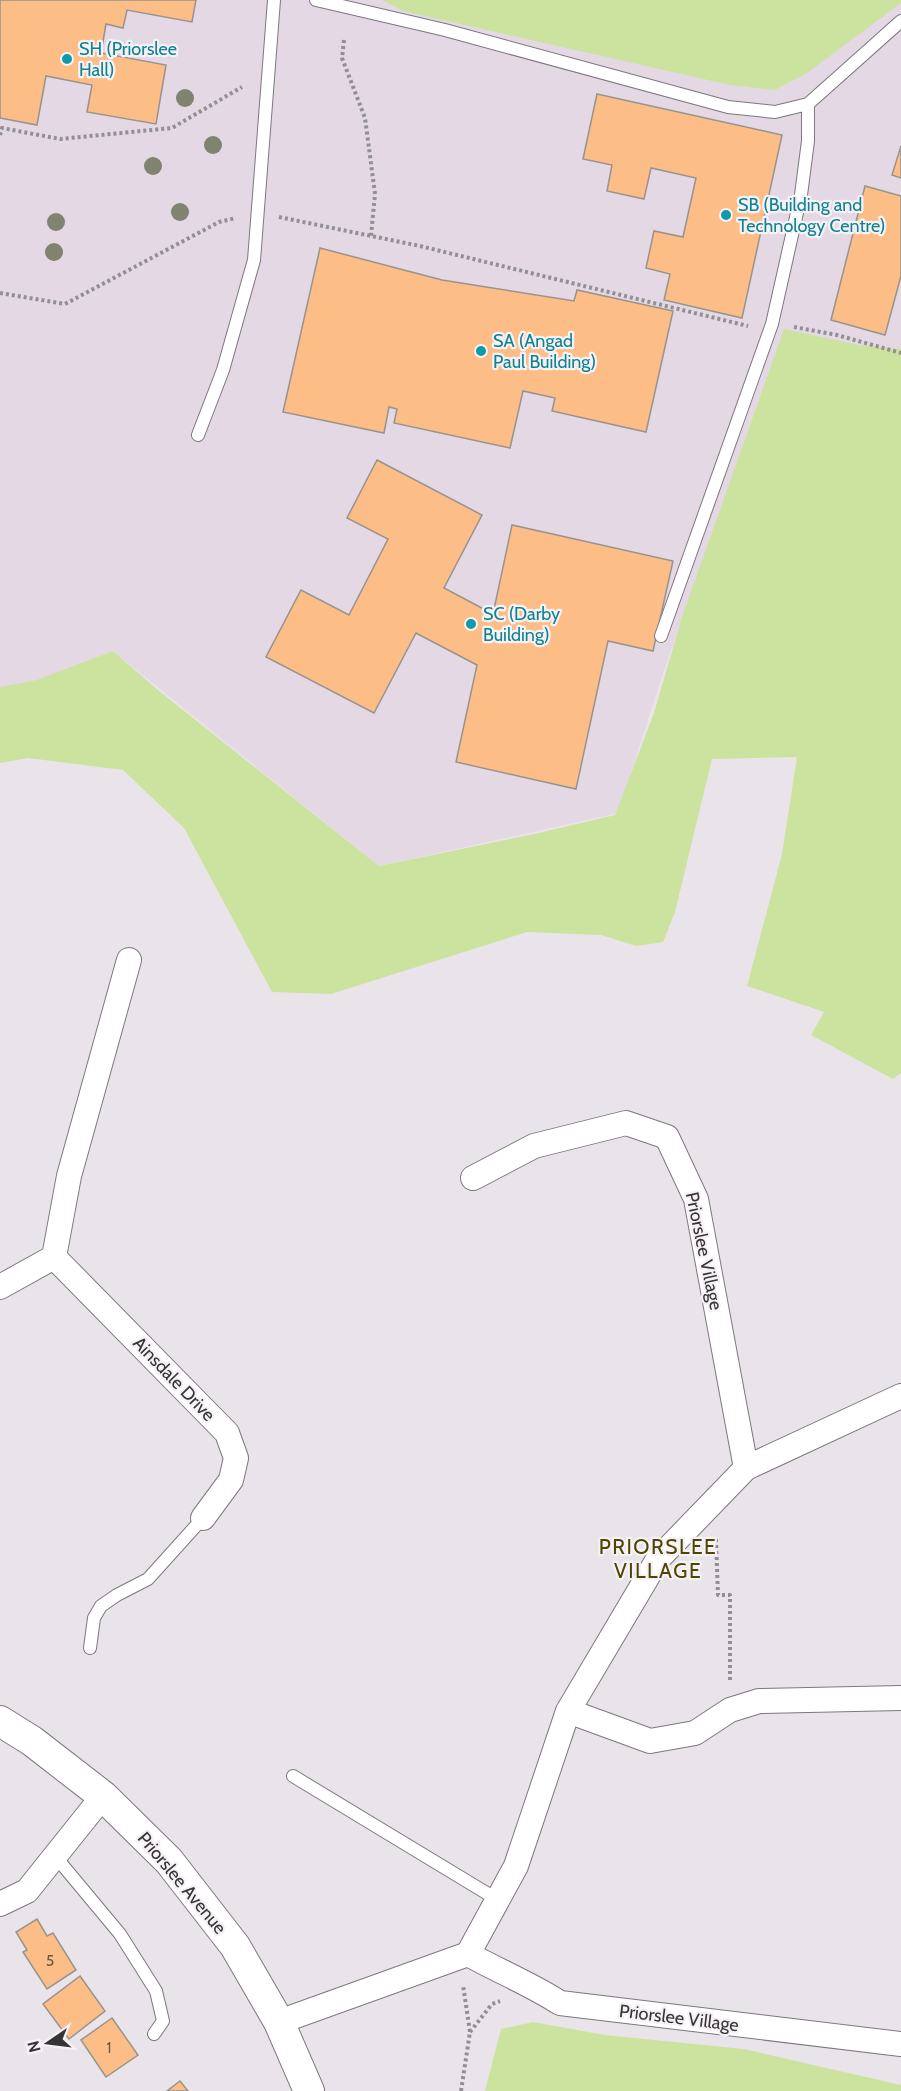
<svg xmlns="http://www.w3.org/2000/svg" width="901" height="2091" font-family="Cabin,sans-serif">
<rect width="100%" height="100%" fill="#e9e4e9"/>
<!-- built -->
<path fill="#e3d8e3" d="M0,0H901V362L784,329L659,685L618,813L379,866L113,651L36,680L0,687Z"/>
<!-- green -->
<path fill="#cce3a0" d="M382,0H901V3L807,73L775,90L730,85L403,11Z
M784,329L859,345L901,349V1073L893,1079L811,1035L824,1012L747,986L782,854L797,757L712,759L675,912L663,942L636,946L601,935L527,932L331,994L272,992L184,828L123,770L28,758L0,763V687L36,680L113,651L159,691L379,866L534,834L615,815L654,713L682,617Z
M533,2022L605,2035L744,2049L901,2085V2091H485L501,2029Z"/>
<!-- building -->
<path fill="#fcbe86" stroke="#98938e" stroke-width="1.5" d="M0,0H196L192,22L127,10L123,28L106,24L101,53L166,65L156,124L87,112L92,85L46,76L37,125L0,118Z
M597,94L782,135L742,318L664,300L670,274L646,268L654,231L683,237L696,178L651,168L644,199L607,191L612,165L583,159Z
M901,146V178L892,175Z
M865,186L901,196V276L885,335L831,320Z
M320,248L442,280L574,301L577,290L673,311L646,432L552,411L555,398L523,391L510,448L394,423L397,409L389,407L384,433L283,412Z
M377,460L482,515L444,588L493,614L512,525L673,561L653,651L608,641L576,789L456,762L477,665L416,633L374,713L266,657L301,590L349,615L388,539L347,518Z
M37,1919L47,1936L53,1933L76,1970L47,1989L23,1952L27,1950L16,1932Z
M80,1976L105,2011L69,2039L43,2004Z
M112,2018L138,2055L106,2077L81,2040Z
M180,2081L188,2091H167Z"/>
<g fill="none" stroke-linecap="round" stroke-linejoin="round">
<!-- service casing -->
<g stroke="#7c787c" stroke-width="14">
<path id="service" d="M316,0L445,30L728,107L775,112L808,104L901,21
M198,435L223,370L254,260L274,0
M661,636L772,324L801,195L808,141V104
M90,1648L94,1618L101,1606L117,1595L148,1579L203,1518
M293,1776L498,1900
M55,1856L120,1934L156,1991L163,2021L154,2034"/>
</g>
<!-- minor casing -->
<g stroke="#7c787c" stroke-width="26">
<path id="minor" d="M129,960L69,1176L54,1257L227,1433L236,1458L231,1480L203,1518
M473,1178L534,1146L626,1123L667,1137L696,1199L746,1468
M0,1287L54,1257
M568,1711L650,1741L695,1733L730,1710L759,1701L901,1698
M0,1904L27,1891L103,1796
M468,1954C498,1971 531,1984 560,2003L901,2044
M279,2022L468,1954L516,1866L568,1711L658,1559L746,1468L901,1396"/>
</g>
<!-- tertiary casing -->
<g stroke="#7c787c" stroke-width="32">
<path id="tertiary" d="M0,1721L32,1741L103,1796L169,1861L235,1946L279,2022L309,2091"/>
</g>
<!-- path -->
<path stroke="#928f92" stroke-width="4" stroke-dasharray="3 3" stroke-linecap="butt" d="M344,40L342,58L365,118L375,194L371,236
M0,135L2,128L60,139L172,128L242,87
M279,217L420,246L748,326
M0,293L65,304L219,222L236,218
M794,327L837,335L901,353
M716,1539L718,1595H730V1682
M470,2032L492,2004L500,2001
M461,2091L470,2032L463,1985"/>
<!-- service -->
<use href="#service" stroke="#fff" stroke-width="12"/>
<!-- minor -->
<use href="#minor" stroke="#fff" stroke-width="24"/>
<!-- tertiary -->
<use href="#tertiary" stroke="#fff" stroke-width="30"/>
</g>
<!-- trees -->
<g fill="#7f836f">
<circle cx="185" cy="98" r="9"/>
<circle cx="213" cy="145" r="9"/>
<circle cx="153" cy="166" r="9"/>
<circle cx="180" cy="212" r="9"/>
<circle cx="56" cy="222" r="9"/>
<circle cx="54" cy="252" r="9"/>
</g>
<!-- markers -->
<g fill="#0f9aa8" stroke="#f6f1f7" stroke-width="2">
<circle cx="67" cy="59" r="6"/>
<circle cx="726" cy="215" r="6"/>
<circle cx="481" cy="351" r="6"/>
<circle cx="471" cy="624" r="6"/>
</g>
<g text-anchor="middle" stroke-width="4.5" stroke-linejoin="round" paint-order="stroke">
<!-- number labels -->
<g font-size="15" fill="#68564a">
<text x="50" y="1966">5</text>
<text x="109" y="2053">1</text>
</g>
<!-- culture labels -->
<g font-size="18" fill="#0d838f" stroke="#f6f1f7" text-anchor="start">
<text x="79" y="55">SH (Priorslee<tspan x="79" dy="21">Hall)</tspan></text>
<text x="738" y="211">SB (Building and<tspan x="738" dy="21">Technology Centre)</tspan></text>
<text x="493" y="347">SA (Angad<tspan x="493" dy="21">Paul Building)</tspan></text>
<text x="483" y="620">SC (Darby<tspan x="483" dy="21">Building)</tspan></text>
</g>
<!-- street labels -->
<g font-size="18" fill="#363436" stroke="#f6f1f7">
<text transform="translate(704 1251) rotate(78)" y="6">Priorslee Village</text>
<text transform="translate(174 1379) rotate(46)" y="6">Ainsdale Drive</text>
<text transform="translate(182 1883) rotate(50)" y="6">Priorslee Avenue</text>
<text transform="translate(679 2018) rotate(7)" y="6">Priorslee Village</text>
</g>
<!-- quarter labels -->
<g font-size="21" letter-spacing="1.5" fill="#4e4501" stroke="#f6f1f7">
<text x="658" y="1554">PRIORSLEE<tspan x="658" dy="24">VILLAGE</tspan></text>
</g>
</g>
<!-- north arrow -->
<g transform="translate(48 2043) rotate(256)" stroke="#f6f1f7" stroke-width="4.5" paint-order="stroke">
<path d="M0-4.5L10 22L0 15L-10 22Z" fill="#363436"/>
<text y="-9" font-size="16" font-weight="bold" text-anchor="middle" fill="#363436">N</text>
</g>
</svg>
